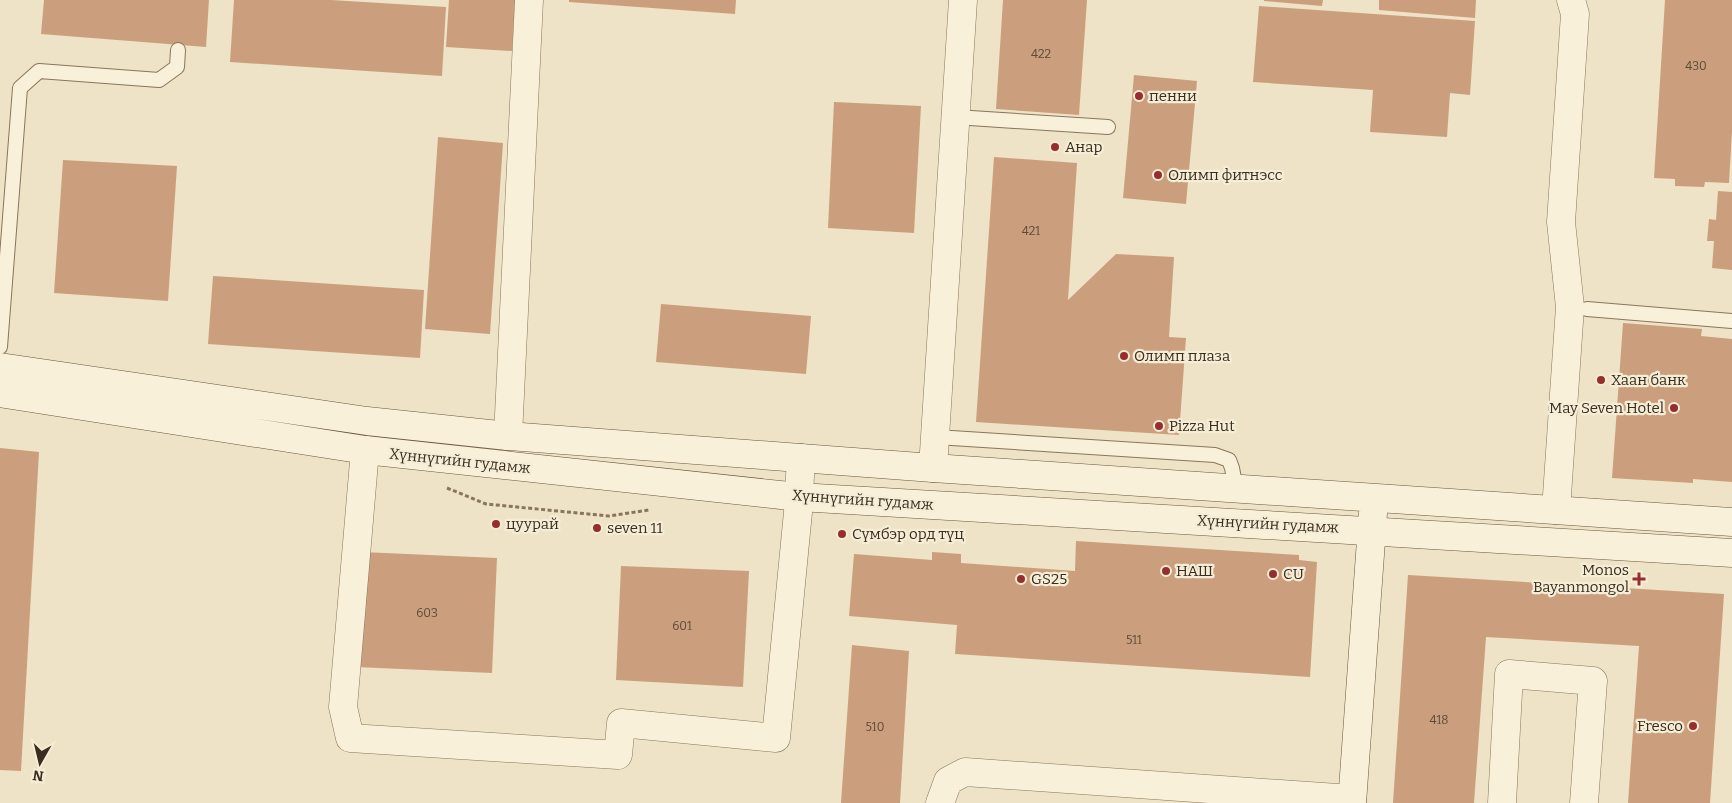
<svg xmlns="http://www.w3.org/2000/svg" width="1732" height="803" font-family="Bitter,serif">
<rect width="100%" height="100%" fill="#eee3c6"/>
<!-- building -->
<path fill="#cb9f7d" d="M44,0H209L206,47L41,34Z
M234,0H331L446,7L442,76L230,62Z
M449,0H515L512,51L446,47Z
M569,0H736L735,14L569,2Z
M1003,0H1087L1079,115L996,109Z
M1264,0H1323L1322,6L1264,1Z
M1379,0H1476L1475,18L1379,10Z
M1665,0H1732V131L1729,183L1705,182L1704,187L1675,186V179L1654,178Z
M1259,6L1475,21L1470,95L1450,93L1447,137L1370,132L1373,90L1253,82Z
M1134,75L1197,81L1186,204L1123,198Z
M834,102L921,106L914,233L828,228Z
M438,137L503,143L490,334L425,329Z
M994,157L1077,163L1068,300L1116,254L1174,257L1169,337L1186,338L1179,435L976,422Z
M63,160L177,166L168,301L54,293Z
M1718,191L1732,192V270L1712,268L1714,241H1707L1709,219L1716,220Z
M213,276L424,290L420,358L208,344Z
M661,304L811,316L806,374L656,362Z
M1623,323L1702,329L1701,336L1732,339V482L1693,479V483L1612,478Z
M0,448L39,452L21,771L0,770Z
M1076,541L1299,555V560L1317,562L1310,677L955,654L957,625L849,616L854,554L932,560V552L961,554V563L1075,571Z
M362,552L497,558L492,673L356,667Z
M621,566L749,571L743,687L616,680Z
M1408,575L1724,594L1710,803H1628L1639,646L1486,637L1474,803H1393Z
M852,645L909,651L900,803H841Z"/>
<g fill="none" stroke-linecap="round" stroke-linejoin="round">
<!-- lane casing -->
<g stroke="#89755c" stroke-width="16">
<path id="lane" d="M955,117L1108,127
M1587,309L1732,321
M0,347L20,88L39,71L159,80L177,67L178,50
M936,437L1215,455L1229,460L1232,468L1236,489"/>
</g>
<!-- street casing -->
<g stroke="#89755c" stroke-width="29">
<path id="street" d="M508,436L529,0
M365,450L343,707L350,738L618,755L621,723L776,738L798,512L801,458
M933,468L963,0
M1556,510L1570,307L1561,222L1575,14L1571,0
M940,803L948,781L965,772L1352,799
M1502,803L1509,674L1593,681L1584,803"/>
</g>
<!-- secondary casing -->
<g stroke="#6b563f" stroke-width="29">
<path id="secondary" d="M0,367L367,421L508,436L933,468L1732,522
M0,393L365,450L799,497L1732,553
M1352,803L1373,513"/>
</g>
<!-- path -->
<path stroke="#89755c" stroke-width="3" stroke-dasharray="4 2.5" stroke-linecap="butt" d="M447,488L486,504L609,516L649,510"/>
<!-- lane -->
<use href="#lane" stroke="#f9f0da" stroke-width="14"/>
<!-- street -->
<use href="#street" stroke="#f9f0da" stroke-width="28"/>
<!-- secondary -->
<use href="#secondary" stroke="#f9f0da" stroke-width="28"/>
</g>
<!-- markers -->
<g fill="#972e2d" stroke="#f5edd6" stroke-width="2">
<circle cx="1139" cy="96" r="5"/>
<circle cx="1055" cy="147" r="5"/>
<circle cx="1158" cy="175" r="5"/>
<circle cx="1124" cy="356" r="5"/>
<circle cx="1601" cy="380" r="5"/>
<circle cx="1674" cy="408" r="5"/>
<circle cx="1159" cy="426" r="5"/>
<circle cx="496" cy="524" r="5"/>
<circle cx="597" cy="528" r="5"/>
<circle cx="842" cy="534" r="5"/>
<circle cx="1166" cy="571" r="5"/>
<circle cx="1273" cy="574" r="5"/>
<circle cx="1021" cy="579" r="5"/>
<path d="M1636.5 571.5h5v5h5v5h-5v5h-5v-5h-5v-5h5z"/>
<circle cx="1693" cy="726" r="5"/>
</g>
<g text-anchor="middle" stroke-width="4.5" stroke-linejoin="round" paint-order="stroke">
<!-- number labels -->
<g font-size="12" fill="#5e4a37">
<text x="1041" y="58">422</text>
<text x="1696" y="70">430</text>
<text x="1031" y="235">421</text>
<text x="427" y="617">603</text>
<text x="682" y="630">601</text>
<text x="1134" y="644">511</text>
<text x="1439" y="724">418</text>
<text x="875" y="731">510</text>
</g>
<!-- poi labels -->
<g font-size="15" fill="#3a2d20" stroke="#f5edd6" text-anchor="start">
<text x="1149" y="101">пенни</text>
<text x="1065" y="152">Анар</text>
<text x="1168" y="180">Олимп фитнэсс</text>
<text x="1134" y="361">Олимп плаза</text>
<text x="1611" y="385">Хаан банк</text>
<text x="1664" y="413" text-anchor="end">May Seven Hotel</text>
<text x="1169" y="431">Pizza Hut</text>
<text x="506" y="529">цуурай</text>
<text x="607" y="533">seven 11</text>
<text x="852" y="539">Сүмбэр орд түц</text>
<text x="1629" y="575" text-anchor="end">Monos<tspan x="1629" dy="17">Bayanmongol</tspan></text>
<text x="1176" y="576">НАШ</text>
<text x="1283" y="579">CU</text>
<text x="1031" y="584">GS25</text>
<text x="1683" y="731" text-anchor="end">Fresco</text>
</g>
<!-- street labels -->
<g font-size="15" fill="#3a2d20" stroke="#f5edd6">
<text transform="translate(460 461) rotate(6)" y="5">Хүннүгийн гудамж</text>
<text transform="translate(863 500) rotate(4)" y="5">Хүннүгийн гудамж</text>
<text transform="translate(1268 524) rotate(3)" y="5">Хүннүгийн гудамж</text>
</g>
</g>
<!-- north arrow -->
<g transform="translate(40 763) rotate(188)" stroke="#f5edd6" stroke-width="4" paint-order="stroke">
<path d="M0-4L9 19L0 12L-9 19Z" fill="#3a2d20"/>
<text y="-8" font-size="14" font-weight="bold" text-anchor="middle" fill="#3a2d20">N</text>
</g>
</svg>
